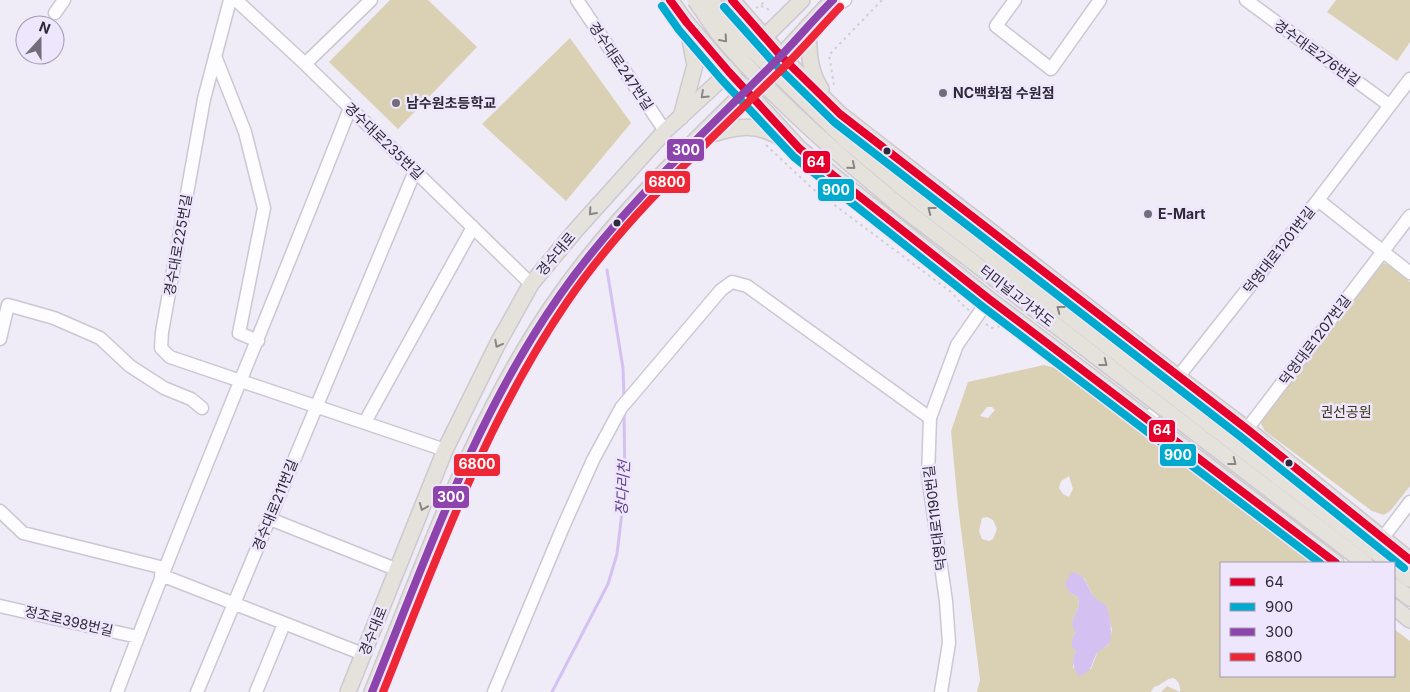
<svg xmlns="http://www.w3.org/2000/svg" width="1410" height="692" font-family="Inter,'Noto Sans KR',sans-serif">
<rect width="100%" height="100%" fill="#efebf7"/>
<!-- green -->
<path fill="#dad1b4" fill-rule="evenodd" d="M390,0H428L477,47L398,129L329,62Z
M1336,0H1410V42L1397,61L1327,12Z
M570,38L631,123L566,201L482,124Z
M1381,263L1387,264L1410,282V486L1391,510L1384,515L1372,511L1265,431L1261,424L1263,415Z
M1044,365L1067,371L1311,563H1221V676H1394V629L1410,641V692H1161L1167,686L1180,692C1181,686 1178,680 1173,678C1165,679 1162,685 1154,687L1151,692H977L980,680L958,506L951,431L968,382ZM987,407H992L995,410L988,418L980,416ZM1069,476L1073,489L1069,497L1063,494L1059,488L1061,481ZM987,517L993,520L997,529L993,539L989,541L982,539L979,531L982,518ZM1084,578L1094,598L1106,606L1112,630L1108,645L1098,651L1091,669L1073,668L1074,656L1076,651L1072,639L1077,631L1072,622L1079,605L1078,597L1069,592Z"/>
<!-- water -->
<path fill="#d4c1f1" d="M1072,572C1086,574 1087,587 1094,597C1097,601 1103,602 1106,606C1110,613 1113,637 1109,643C1106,648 1100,649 1097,653C1090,665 1094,670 1079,676C1073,668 1071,661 1076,651L1072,647V639L1076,632L1074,631L1072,622L1079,605L1078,597L1069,592L1065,583Z"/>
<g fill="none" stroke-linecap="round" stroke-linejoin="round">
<!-- stream -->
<path stroke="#d4c1f1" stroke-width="3" d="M607,270L623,368L624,398
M552,692L608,584L617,554L625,487L624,412"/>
<!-- minor casing -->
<g stroke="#ccc7d3" stroke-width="15">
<path id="minor" d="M230,0L204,99L162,332L161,348L170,357L445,450
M236,0L301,60L531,284
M577,0L665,131
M1015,0L996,26L1051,69L1100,0
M1246,0L1389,105
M825,12L845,0
M55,13L64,0
M215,56L245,132L264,208L239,333L258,341
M305,64L371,0
M1318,200L1410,273
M0,339L8,305L54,318L100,338L130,366L164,388L191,399L202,408
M1148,421L1178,377L1318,200L1410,79
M365,422L473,227
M1247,429L1410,216
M0,511L23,533L164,568
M270,519L398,570
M1382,539L1410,502
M161,575L363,654
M0,606L138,637
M117,692C191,496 274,303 350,108
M197,692L415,171
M256,692L284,624
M494,692L563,527L593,460L621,408L721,290L732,282L747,286L930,418
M941,692L949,643L946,601L928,476L930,418L957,345L989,299"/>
</g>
<!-- major casing -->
<g stroke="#ccc9d0" stroke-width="18">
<path id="major" d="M670,0L687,23L729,72L800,149L989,299L1336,563
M732,0L781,56L840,114L1178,377L1247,429L1410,560
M808,26C809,49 808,69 821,89
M681,117L695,65L687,25
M698,138C734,128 751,119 785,140
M1394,567L1410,579
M1394,586L1410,598
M1394,607L1410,620
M348,692L445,450L497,345L531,284L575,231L665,131L729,72L802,0
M372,692C427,558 475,414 560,295C620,210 698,138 772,65C793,44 812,21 833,0"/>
</g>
<!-- path -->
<path stroke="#cfced2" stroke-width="2" stroke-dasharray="2.5 4" stroke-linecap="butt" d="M761,6L767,8L771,13
M756,8L766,1
M834,85L829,55L882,0
M766,145L813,189L951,292C958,299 961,305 969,310
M986,324L991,328L1002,326"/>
<!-- minor -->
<use href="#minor" stroke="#fdfcfe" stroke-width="12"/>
<!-- major -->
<use href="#major" stroke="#e5e2db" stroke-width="15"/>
<!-- major-bridge casing -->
<g stroke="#ccc9d0" stroke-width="18" stroke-linecap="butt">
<path id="major-bridge" d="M695,0C704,12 712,26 722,38C775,100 837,154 900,206L1365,563
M711,0L731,29L783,79L847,141L910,194L1390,563"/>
</g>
<!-- major-bridge -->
<use href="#major-bridge" stroke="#e5e2db" stroke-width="15"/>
<!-- bus-1 casing -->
<g stroke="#eee6fc" stroke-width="11">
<path id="bus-1" d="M670,0L687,23L729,72L800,149L989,299L1336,563
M732,0L781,56L840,114L1247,429L1410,560"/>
</g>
<!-- bus-2 casing -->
<g stroke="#eee6fc" stroke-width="11">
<path id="bus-2" d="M662,6L679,30L721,79L794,157L983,307L1320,563
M724,7L774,63L834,122L1241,437L1404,568"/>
</g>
<!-- bus-3 casing -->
<g stroke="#eee6fc" stroke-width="11">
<path id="bus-3" d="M372,692C427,556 475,416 560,295C620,209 698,139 772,65C793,44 812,21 833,0"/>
</g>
<!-- bus-4 casing -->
<g stroke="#eee6fc" stroke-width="11">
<path id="bus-4" d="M383,692C437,558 485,422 567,302C625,217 704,146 777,74C799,53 819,29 840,7"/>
</g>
<!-- bus-1 -->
<use href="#bus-1" stroke="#e4002b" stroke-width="8"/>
<!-- bus-2 -->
<use href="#bus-2" stroke="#00a9ce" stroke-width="8"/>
<!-- bus-3 -->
<use href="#bus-3" stroke="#8e44ad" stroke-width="8"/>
<!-- bus-4 -->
<use href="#bus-4" stroke="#ee2737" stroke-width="8"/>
</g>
<!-- one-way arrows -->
<defs><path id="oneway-chevron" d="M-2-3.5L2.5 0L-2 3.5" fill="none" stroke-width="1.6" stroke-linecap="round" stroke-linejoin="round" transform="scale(1.25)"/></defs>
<g stroke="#8a8688">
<use href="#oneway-chevron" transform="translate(724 39) rotate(49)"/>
<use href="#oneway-chevron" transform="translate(704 95) rotate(137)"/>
<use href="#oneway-chevron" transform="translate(852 166) rotate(40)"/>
<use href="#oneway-chevron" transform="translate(931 210) rotate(-142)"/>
<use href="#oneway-chevron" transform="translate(592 212) rotate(132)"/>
<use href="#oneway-chevron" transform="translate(1060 309) rotate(-142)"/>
<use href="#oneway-chevron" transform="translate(498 344) rotate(118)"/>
<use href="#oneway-chevron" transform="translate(1104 363) rotate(38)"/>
<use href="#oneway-chevron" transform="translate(1233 462) rotate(38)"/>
<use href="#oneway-chevron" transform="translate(423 507) rotate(112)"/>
</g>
<!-- markers -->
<g fill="#726d7a" stroke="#eee6fc" stroke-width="2">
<circle cx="943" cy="93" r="5"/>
<circle cx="396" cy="103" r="5"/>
<circle cx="1148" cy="214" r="5"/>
</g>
<g fill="#2e2936" stroke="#eee6fc" stroke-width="2">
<circle cx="887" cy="151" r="4.5"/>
<circle cx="617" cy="223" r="4.5"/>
<circle cx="1289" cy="463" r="4.5"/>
</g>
<g text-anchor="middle" stroke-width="5" stroke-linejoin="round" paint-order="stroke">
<!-- street labels -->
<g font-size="14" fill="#2e2936" stroke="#eee6fc">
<text transform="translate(1317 53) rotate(36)" y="5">경수대로276번길</text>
<text transform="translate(621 66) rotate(56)" y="5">경수대로247번길</text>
<text transform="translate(384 141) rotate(44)" y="5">경수대로235번길</text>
<text transform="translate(178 245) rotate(-80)" y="5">경수대로225번길</text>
<text transform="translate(1279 250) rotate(-52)" y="5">덕영대로1201번길</text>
<text transform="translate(556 254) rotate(-50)" y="5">경수대로</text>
<text transform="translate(1017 296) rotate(38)" y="5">터미널고가차도</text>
<text transform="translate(1315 340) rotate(-53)" y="5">덕영대로1207번길</text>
<text transform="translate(275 505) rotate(-68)" y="5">경수대로211번길</text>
<text transform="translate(935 518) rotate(-97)" y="5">덕영대로1190번길</text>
<text transform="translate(69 621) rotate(13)" y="5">정조로398번길</text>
<text transform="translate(373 631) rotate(-68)" y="5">경수대로</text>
</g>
<!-- poi labels -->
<g font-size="14" font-weight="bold" fill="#2e2936" stroke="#eee6fc" text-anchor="start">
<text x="953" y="98">NC백화점 수원점</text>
<text x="406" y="108">남수원초등학교</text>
<text x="1158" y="219">E-Mart</text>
</g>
<!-- park labels -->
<g font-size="14" fill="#3e3717" stroke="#eee6fc">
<text x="1346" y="417">권선공원</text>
</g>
<!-- water labels -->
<g font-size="15" font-style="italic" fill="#63418d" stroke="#eee6fc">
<text transform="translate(623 488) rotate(-87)" y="5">장다리천</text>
</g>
</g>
<g stroke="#eee6fc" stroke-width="2">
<rect x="666" y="138" width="39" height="24" rx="5" fill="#8e44ad"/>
<rect x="802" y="150" width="29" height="24" rx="5" fill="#e4002b"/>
<rect x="644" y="170" width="47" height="24" rx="5" fill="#ee2737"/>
<rect x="817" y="178" width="38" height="24" rx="5" fill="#00a9ce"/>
<rect x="1148" y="419" width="28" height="24" rx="5" fill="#e4002b"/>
<rect x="1159" y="443" width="38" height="24" rx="5" fill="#00a9ce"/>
<rect x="453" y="453" width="48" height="24" rx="5" fill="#ee2737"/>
<rect x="432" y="485" width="38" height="24" rx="5" fill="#8e44ad"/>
</g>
<g font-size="14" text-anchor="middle" font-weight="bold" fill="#fff">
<text x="686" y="155">300</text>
<text x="816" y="167">64</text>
<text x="667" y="187">6800</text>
<text x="836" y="195">900</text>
<text x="1162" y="435">64</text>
<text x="1178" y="460">900</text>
<text x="477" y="469">6800</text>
<text x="451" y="502">300</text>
</g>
<!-- legend -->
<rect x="1220" y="562" width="175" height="115" fill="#eee6fc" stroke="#a19aad"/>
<rect x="1230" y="578" width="25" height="8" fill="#e4002b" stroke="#a19aad"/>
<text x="1265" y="587" font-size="15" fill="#2e2936">64</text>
<rect x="1230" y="603" width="25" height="8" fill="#00a9ce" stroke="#a19aad"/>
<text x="1265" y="612" font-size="15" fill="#2e2936">900</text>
<rect x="1230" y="628" width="25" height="8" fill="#8e44ad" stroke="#a19aad"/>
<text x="1265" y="637" font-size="15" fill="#2e2936">300</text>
<rect x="1230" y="653" width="25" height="8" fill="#ee2737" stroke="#a19aad"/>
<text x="1265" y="662" font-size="15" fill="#2e2936">6800</text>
<!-- north arrow -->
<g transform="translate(40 40) rotate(21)"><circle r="24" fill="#eee6fc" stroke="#a19aad"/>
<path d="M0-4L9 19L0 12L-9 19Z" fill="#726d7a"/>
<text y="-8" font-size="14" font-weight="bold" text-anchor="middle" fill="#2e2936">N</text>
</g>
</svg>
